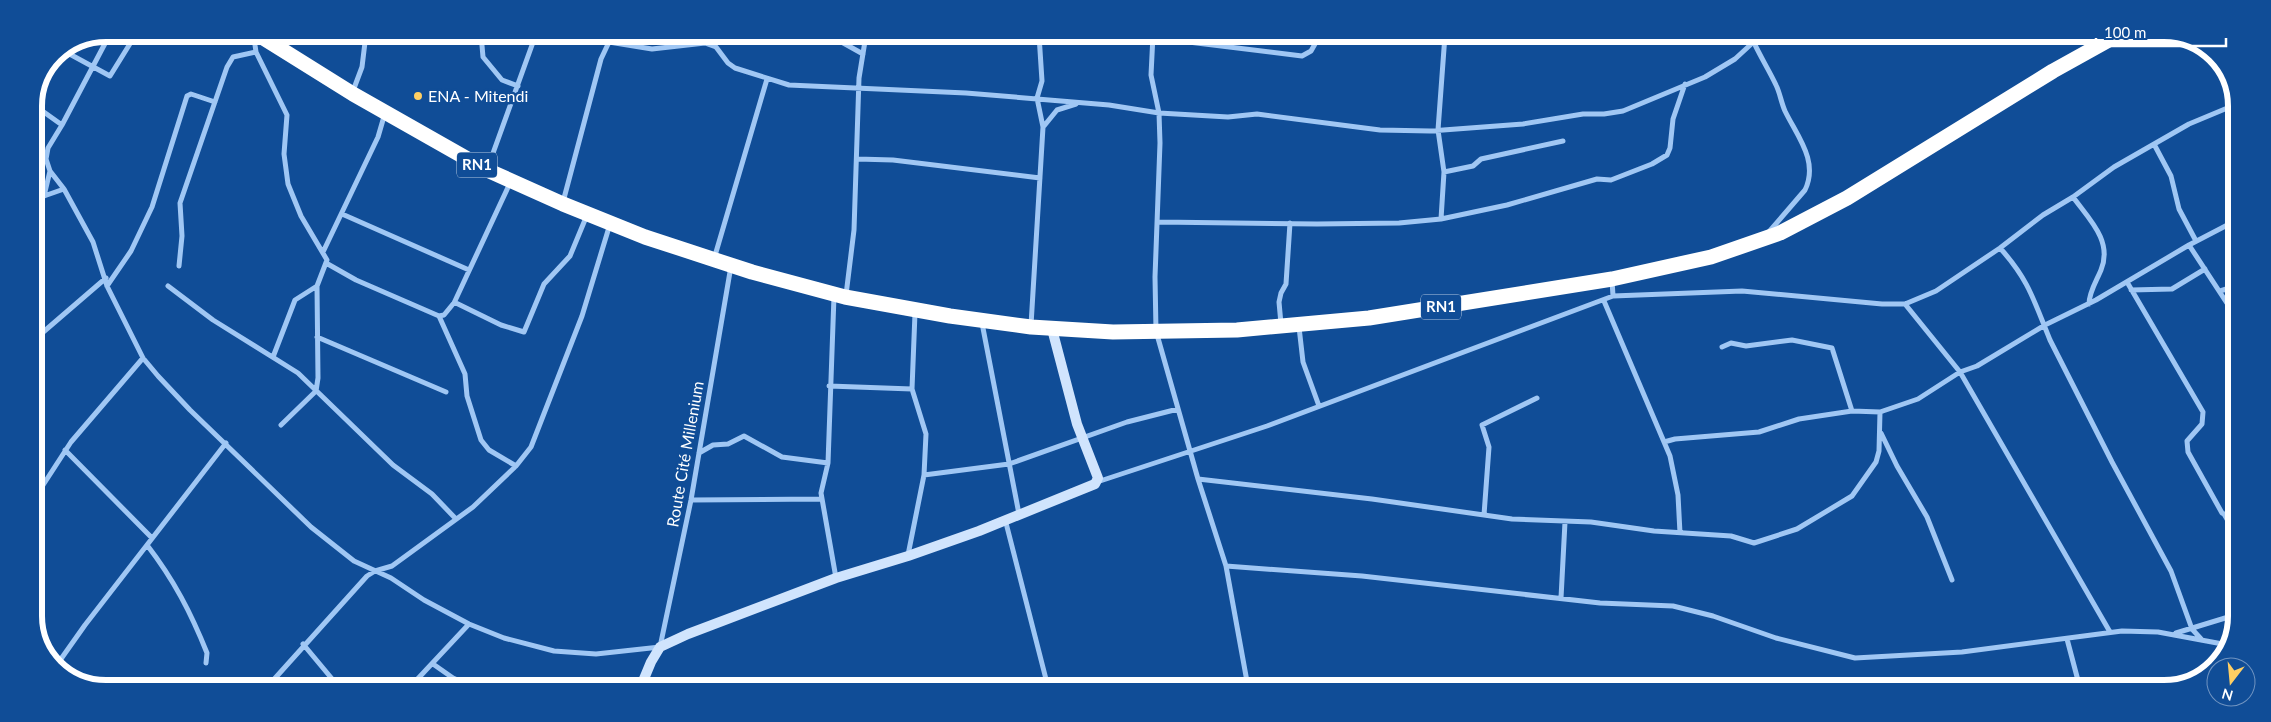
<svg xmlns="http://www.w3.org/2000/svg" width="2271" height="722" font-family="Lato,sans-serif">
<rect width="100%" height="100%" fill="#104d97"/>
<g fill="none" stroke-linecap="round" stroke-linejoin="round">
<!-- street -->
<path stroke="#a0c7f4" stroke-width="5" d="M110,34L62,125L48,148L46,159L50,171L64,189L93,242L107,286L143,358L158,376L190,410L311,527L354,561L391,578L424,600L469,624L504,638L554,651L596,654L660,647L691,500L731,266
M481,34L483,57L502,80L518,86
M829,35L863,54
M1153,35L1151,75L1159,113L1160,143L1155,277L1156,331L1198,479L1226,566L1248,687
M1154,35L1164,39L1302,56L1311,51L1320,35
M1751,36C1758,53 1768,68 1776,85C1780,93 1781,102 1785,111C1797,136 1819,161 1805,190L1768,233
M258,38L255,45L256,52L287,115L284,154L288,184L301,216L327,260L317,286L318,378L316,391L281,425
M609,42L652,49L705,43L716,47L728,63L735,68L789,85L966,93L1109,105L1159,113L1228,117L1257,114L1380,130L1430,131L1523,124L1583,114H1604L1623,111L1705,77L1735,59L1760,36
M64,51L110,76L136,34
M353,91L362,67L366,34
M34,105L62,125
M1044,126L1057,110L1076,104
M2155,146L2171,176L2179,209L2196,241
M34,158L46,159
M857,159L893,160L1040,178
M488,167L536,34
M1444,172L1473,166L1481,159L1563,141
M44,196L64,189
M2073,197C2089,219 2113,241 2101,270C2097,280 2089,292 2089,304
M563,202L601,59L609,42L608,34
M34,206L44,196L50,171
M342,214L469,270
M1441,219L1444,172L1438,130L1445,35
M1159,222L1317,224L1399,223L1441,219L1507,205L1597,179L1611,180L1652,164L1667,155L1670,148L1673,119L1685,84
M2189,245L2236,317
M2000,248C2029,280 2034,301 2050,340L2112,462L2171,571L2192,629L2202,640
M323,252L378,137L385,113
M714,259L767,79
M326,263L356,280L439,316L444,315L453,304L456,303L501,325L524,332L544,284L570,256L587,215
M179,266L182,236L180,203L227,67L233,57L256,52
M1612,280L1613,296
M2127,282L2203,412L2202,424L2187,441L2188,452L2222,513L2226,515L2235,510
M107,286L131,251L152,207L187,96L191,94L215,102
M168,286L213,320L298,373L393,465L432,494L456,519
M2131,290L2172,289L2205,269
M2220,291L2236,286
M846,295L854,230L859,78L866,35
M834,296L828,463L821,493L836,578
M1604,301L1670,456L1678,495L1680,533
M454,303L510,183
M1905,304L1960,372L2110,632
M439,316L465,374L467,396L481,440L489,450L516,466
M982,323L1019,514
M1281,324L1279,302L1281,293L1286,284L1290,223
M1031,325L1043,127L1037,98L1042,81L1039,35
M1299,327L1303,362L1319,406
M317,337L446,392
M34,340L106,278
M1722,347L1731,343L1746,346L1792,340L1832,348L1852,411
M273,357L295,300L317,286
M829,386L912,389
M1881,433L1897,466L1927,517L1952,580
M1664,442L1675,439L1759,432L1799,419L1852,411L1880,412L1918,399L1960,372L1977,366L2045,325L2096,300L2189,245L2237,220
M65,450L152,538
M699,453L713,445L728,444L744,436L782,457L828,463
M924,475L1009,464L1127,422L1178,409
M1198,479L1372,499L1512,519L1591,522L1654,531L1731,536L1754,543L1797,529L1852,496L1876,462L1879,451L1880,412
M1097,482L1267,426L1613,296L1742,291L1882,304H1905L1936,291L2000,248L2043,215L2073,197L2114,167L2189,124L2237,104
M34,499L71,442L143,358
M691,500L821,499
M2224,514L2235,533
M1484,515L1489,447L1482,425L1537,398
M1005,519L1048,687
M147,545C174,580 191,613 207,653L206,663
M908,555L924,475L926,434L912,389L915,313
M1226,566L1362,576L1600,603L1673,606L1713,616L1776,638L1855,658L1962,652L2122,631L2158,632L2228,645
M1561,598L1565,522
M2176,633L2235,615
M2067,639L2080,688
M303,644L338,686
M433,664L453,678L471,686
M56,666L85,625L226,443
M268,686L367,576L375,571L392,566L473,507L516,466L531,447L582,316L610,224
M411,686L469,624"/>
<!-- secondary -->
<path stroke="#d0e4fd" stroke-width="10" d="M641,686L651,662L660,647L688,634L836,578L908,556L979,531L1095,484L1098,478L1077,424L1052,329"/>
<!-- highway -->
<path stroke="#fff" stroke-width="15" d="M257,34L353,94L487,170L563,204L645,237L752,272L845,297L950,316L1031,327L1113,332L1237,330L1369,318L1612,279L1711,257L1780,233L1847,198L2053,71L2116,36"/>
</g>
<!-- markers -->
<circle fill="#ffcf63" stroke="#104d97" stroke-width="2" cx="418" cy="96" r="5"/>
<g text-anchor="middle" stroke-width="5" stroke-linejoin="round" paint-order="stroke">
<!-- shield labels -->
<g fill="#104d97" stroke="#b7cae0" stroke-width="1">
<rect x="457" y="152.5" width="40" height="25" rx="4"/>
<rect x="1421" y="294.5" width="40" height="25" rx="4"/>
</g>
<g font-size="15" font-weight="bold" fill="#fff">
<text x="477" y="170">RN1</text>
<text x="1441" y="312">RN1</text>
</g>
<!-- poi labels -->
<g font-size="16" fill="#fff" stroke="#104d97" text-anchor="start">
<text x="428" y="102">ENA - Mitendi</text>
</g>
<!-- street labels -->
<g font-size="16" fill="#fff" stroke="#104d97">
<text transform="translate(685 454) rotate(-80)" y="6">Route Cité Millenium</text>
</g>
</g>
<!-- crop -->
<path d="M0 0H2271V722H0ZM106 42H2164A64 64 0 0 1 2228 106V616A64 64 0 0 1 2164 680H106A64 64 0 0 1 42 616V106A64 64 0 0 1 106 42Z" fill="#104d97" fill-rule="evenodd"/>
<path fill="none" stroke="#fff" stroke-width="6" d="M106 42H2164A64 64 0 0 1 2228 106V616A64 64 0 0 1 2164 680H106A64 64 0 0 1 42 616V106A64 64 0 0 1 106 42Z"/>
<!-- north arrow -->
<g transform="translate(2231 682) rotate(196)"><circle r="24" fill="#104d97" stroke="#7094c1"/>
<path d="M0-4L9 19L0 12L-9 19Z" fill="#ffcf63"/>
<text y="-8" font-size="14" font-weight="bold" text-anchor="middle" fill="#ffffff">N</text>
</g>
<!-- scale -->
<path d="M2096 38v8h130v-8" fill="none" stroke="#ffffff" stroke-width="2.5"/>
<text x="2104" y="38" font-size="15" fill="#ffffff" stroke="#104d97" stroke-width="4" paint-order="stroke">100 m</text>
</svg>
